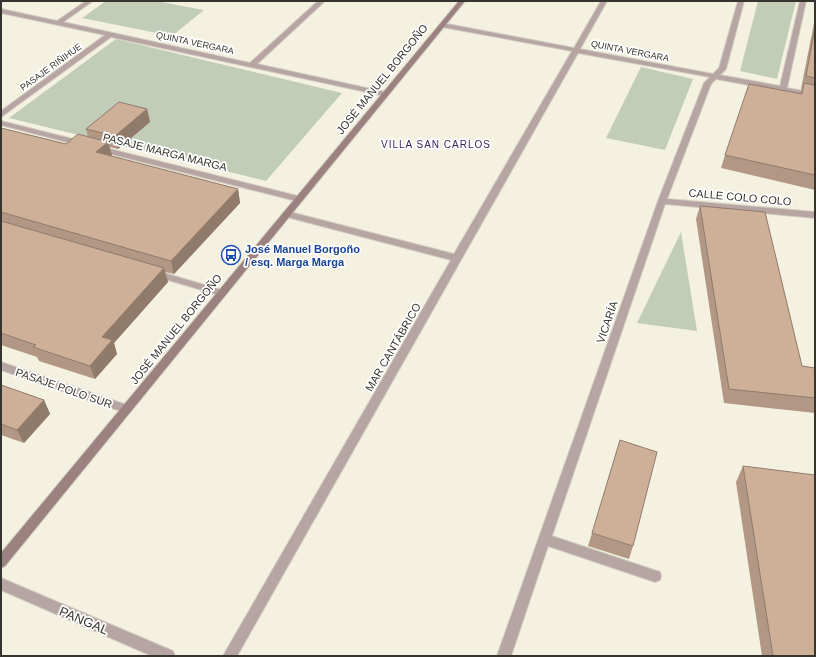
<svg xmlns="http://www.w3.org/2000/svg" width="816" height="657" font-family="Helvetica,sans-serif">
<rect width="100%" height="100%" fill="#f5f1e1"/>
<!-- green -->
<path fill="#c1cdb7" d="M106,1H156L204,10L172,36L82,18Z
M758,1H796L777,79L740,71Z
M116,39L342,93L266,181L9,118Z
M641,67L693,79L665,150L606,138Z
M681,232L697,331L637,323Z"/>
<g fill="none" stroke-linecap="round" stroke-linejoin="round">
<!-- street casing -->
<g stroke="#d3cfc1" stroke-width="2">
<path id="street" d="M86,1H93L63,22L250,63L318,1H325L257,64L385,92L389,94L385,96L111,37L1,117V111L105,35L1,13V9L57,21Z
M601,1H607L580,49L713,74L719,68L738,1H744L726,69L720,75L780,86L800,1H806L787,88L815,93V97L716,79L711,84L667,199L815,212V218L665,204L552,536L660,572L661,576L660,580L655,582L548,546L511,656H497L658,201L704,83L710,77L578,53L237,656H223L451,260L283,216L282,214L286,211L454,254L572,51L442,27L439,25L442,23L574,48Z
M1,121L85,142L86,144L82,146L1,125Z
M95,146H98L302,197L303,199L302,201H296L95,150Z
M154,270L225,291L227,293L222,296L151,275L149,273Z
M1,362L130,406L131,409L130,412L126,413L1,370Z
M1,578L173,651L175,656H152L1,590Z"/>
</g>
<!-- secondary casing -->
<g stroke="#d3cfc1" stroke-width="2">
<path id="secondary" d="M459,1H465L5,566L1,568V553Z"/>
</g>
<!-- street -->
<use href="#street" fill="#b7a5a4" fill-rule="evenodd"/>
<!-- secondary -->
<use href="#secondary" fill="#9b8180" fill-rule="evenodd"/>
</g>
<!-- wall -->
<path fill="#b19784" d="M815,18V190L721,168L725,155L800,94L802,89H801Z
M147,109L150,122L118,149L109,147L112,155L111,156L238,189L240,203L174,274L165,272L168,282L114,343L117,354L95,379L39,361L37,357L1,345V128L66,144L88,137L86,129Z
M700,206L802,366L815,368V413L724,403L696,219Z
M1,385L44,400L50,414L24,443L1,435Z
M743,466L815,656H762L736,482Z
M592,533L633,546L629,559L588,546Z"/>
<!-- shaded-wall -->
<path fill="#907b6b" d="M147,109L150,122L118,149L115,136Z
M108,142L112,155L100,165L96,152Z
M238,189L240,203L174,274L171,261Z
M164,268L168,282L114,343L117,354L95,379L90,366L102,337Z
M44,400L50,414L24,443L17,430Z"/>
<!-- building -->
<path fill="#ceb099" stroke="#907b6b" d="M815,28V78L806,76Z
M804,83L815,85V175L725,155L749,84L802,94Z
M119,102L147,109L115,136L86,129Z
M1,128L66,144L78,134L108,142L96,152L238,189L171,261L1,212Z
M700,206L765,212L802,366L815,368V398L729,389Z
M1,221L164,268L102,337L112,340L90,366L33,347L36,345L1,333Z
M1,385L44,400L17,430L1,424Z
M620,440L657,452L633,546L592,533Z
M743,466L815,475V656H773Z"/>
<!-- icons -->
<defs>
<g id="bus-ring" transform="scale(1)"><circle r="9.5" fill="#fff" stroke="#1a4fb4" stroke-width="1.5"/><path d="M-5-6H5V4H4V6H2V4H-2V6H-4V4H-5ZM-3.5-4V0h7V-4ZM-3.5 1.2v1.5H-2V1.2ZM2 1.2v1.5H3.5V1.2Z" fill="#1a4fb4"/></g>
</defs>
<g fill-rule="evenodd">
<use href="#bus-ring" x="231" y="255"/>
</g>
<g text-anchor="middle" stroke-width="3.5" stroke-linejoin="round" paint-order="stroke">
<!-- far-street labels -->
<g font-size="9" fill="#36342e" stroke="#fff">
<text transform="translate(195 43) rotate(12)" y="3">QUINTA VERGARA</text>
<text transform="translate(630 51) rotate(11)" y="3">QUINTA VERGARA</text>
<text transform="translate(51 67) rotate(-36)" y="3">PASAJE RIÑIHUE</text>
</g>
<!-- far-neighbourhood labels -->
<g font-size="10" letter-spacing="1" fill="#3d235d" stroke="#fff">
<text x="436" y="148">VILLA SAN CARLOS</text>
</g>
<!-- street labels -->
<g font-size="11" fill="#36342e" stroke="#fff">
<text transform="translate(382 79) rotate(-51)" y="4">JOSÉ MANUEL BORGOÑO</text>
<text transform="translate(165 152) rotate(14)" y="4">PASAJE MARGA MARGA</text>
<text transform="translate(740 197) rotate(5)" y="4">CALLE COLO COLO</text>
<text transform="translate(607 322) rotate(-71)" y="4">VICARÍA</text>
<text transform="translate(176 329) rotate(-51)" y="4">JOSÉ MANUEL BORGOÑO</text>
<text transform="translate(393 347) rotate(-60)" y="4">MAR CANTÁBRICO</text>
<text transform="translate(64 388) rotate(19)" y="4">PASAJE POLO SUR</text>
</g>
<!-- transit labels -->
<g font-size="11" font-weight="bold" fill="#164399" stroke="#fff" text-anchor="start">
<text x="245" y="253">José Manuel Borgoño<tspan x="245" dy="13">/ esq. Marga Marga</tspan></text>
</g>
<!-- near-street labels -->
<g font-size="13" fill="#36342e" stroke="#fff">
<text transform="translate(84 620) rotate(23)" y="5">PANGAL</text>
</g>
</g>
<!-- border -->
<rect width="816" height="657" fill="none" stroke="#36342e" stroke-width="4"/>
</svg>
